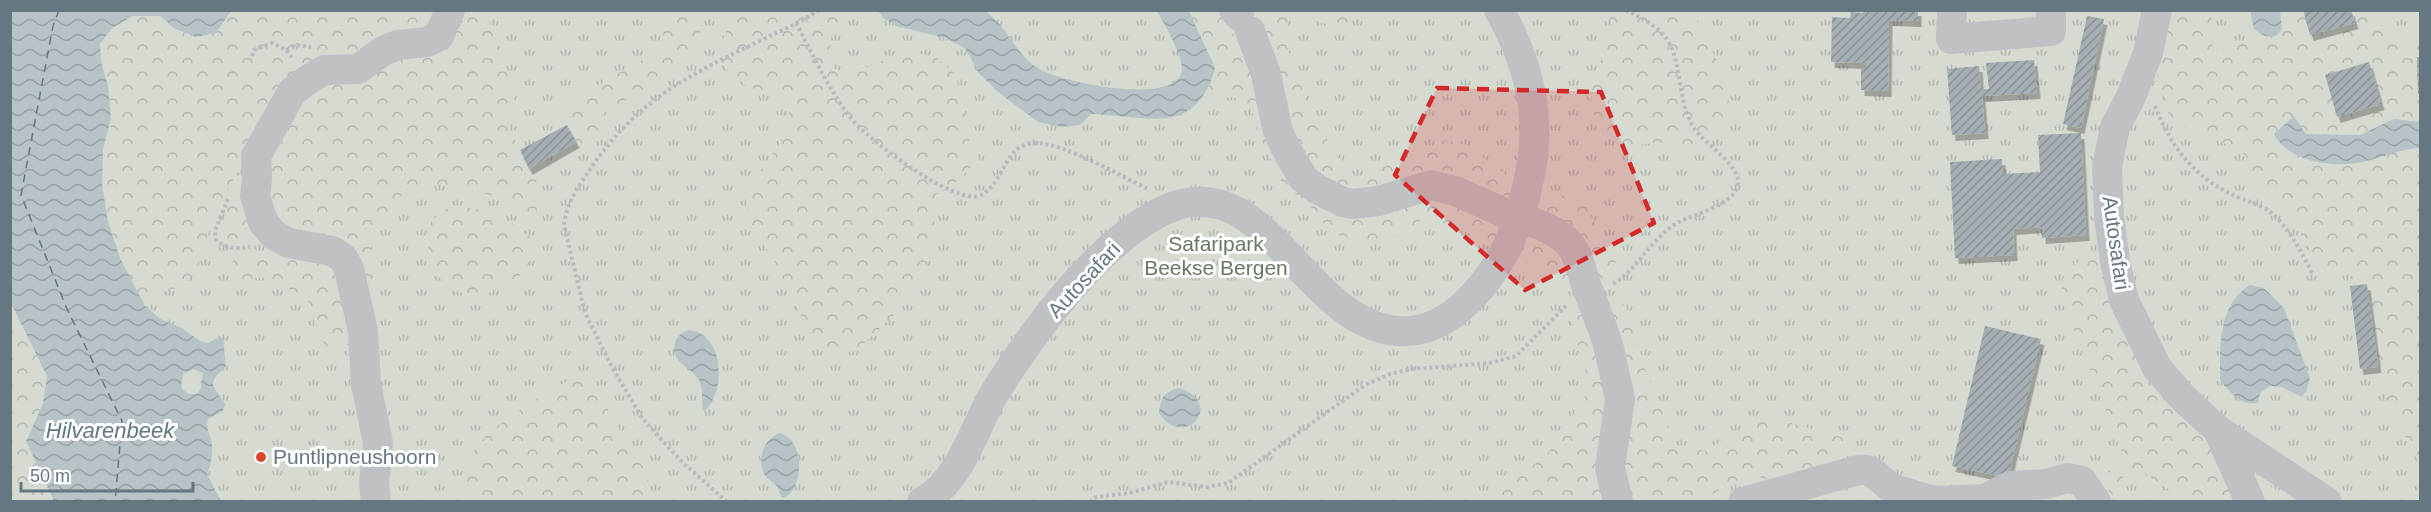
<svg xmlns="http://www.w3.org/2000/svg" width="2431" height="512" font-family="Helvetica,sans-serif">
<defs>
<pattern id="grass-tufts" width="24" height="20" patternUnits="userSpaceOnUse" patternTransform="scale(1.5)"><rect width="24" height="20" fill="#d6dbd2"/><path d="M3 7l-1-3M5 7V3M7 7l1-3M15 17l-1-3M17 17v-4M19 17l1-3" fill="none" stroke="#b1b6b0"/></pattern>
<pattern id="forest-crowns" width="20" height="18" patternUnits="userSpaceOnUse" patternTransform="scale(1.5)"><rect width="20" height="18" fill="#d6dbd2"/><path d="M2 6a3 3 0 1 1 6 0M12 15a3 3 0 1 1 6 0" fill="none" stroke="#b1b6b0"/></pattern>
<pattern id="water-waves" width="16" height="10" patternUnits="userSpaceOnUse" patternTransform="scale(1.5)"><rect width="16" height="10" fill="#b7c3c6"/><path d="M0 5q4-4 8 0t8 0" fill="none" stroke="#98a3a6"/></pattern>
<pattern id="building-hatch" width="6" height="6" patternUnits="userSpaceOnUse" patternTransform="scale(1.5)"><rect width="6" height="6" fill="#a5aeb2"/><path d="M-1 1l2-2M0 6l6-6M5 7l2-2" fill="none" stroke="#8a9296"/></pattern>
<filter id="shadow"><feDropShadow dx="3.5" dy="6" stdDeviation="0" flood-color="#0004"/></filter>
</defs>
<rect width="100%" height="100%" fill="#f5f4f1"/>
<!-- grass -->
<path fill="url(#grass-tufts)" d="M10,11H2420V501H11Z"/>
<!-- forest -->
<path fill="url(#forest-crowns)" d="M231,11H438L430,28L362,58L323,63C287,109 244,155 217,208C206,230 206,262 188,280C177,290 165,292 150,294L145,306C119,256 101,220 103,162C103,147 112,131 111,116C110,91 101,68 100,43L112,28L132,16H160L175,29L216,33Z
M473,11H485L500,48L515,102L506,122L529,168L540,162L544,178L536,182L537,221L512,201L460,187L431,184L408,189L395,202L380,226L371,248L369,265L374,291L363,297L263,204L266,152L308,87L450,35Z
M659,11H703L702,29L682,68L602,114L599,133L579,145L557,109L670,44L664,39Z
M737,11H846C831,30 825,46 835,69L850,74L908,51L936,57L956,75L968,137L978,160L958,181L935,195L934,223L926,271L892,317L856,351L827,356L807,328L771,254L749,227L746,201L756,177L784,137L790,107L777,92L749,88L725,68L719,50L728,26Z
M1189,11H1223C1227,22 1230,36 1243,39L1310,192L1414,194L1505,220L1496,238L1484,239L1427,217L1380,245L1331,233L1312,208L1282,183L1256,128L1252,110L1234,97L1202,98L1212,79L1215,68Z
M1256,11H1284L1289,20L1285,42L1312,117L1354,180L1446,140L1467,145L1505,174L1512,188V205L1495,202L1351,199L1299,160L1262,18Z
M1312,11H1359L1342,27L1321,23Z
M1607,11H1698V21C1711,51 1745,101 1720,132C1714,139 1706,145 1699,152L1658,142L1641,145L1618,143L1595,122L1590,92L1613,27Z
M2169,11H2211L2213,50L2263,36L2272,38L2282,20L2280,11H2384L2388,26L2399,36H2414L2420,30V122L2405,119L2381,124L2360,135L2346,136L2274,134L2385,154L2420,148V466L2392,409L2376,369L2368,287L2347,289L2354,269L2323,271L2278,196L2251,187L2243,151L2170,120L2164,93L2156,79L2165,48Z
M247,177L268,235L256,243L236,246L222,233C221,214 236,192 247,177Z
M1553,193L1583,201L1616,262L1595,286L1533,215L1536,202Z
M464,207C496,212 506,218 531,238V261L516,280L483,295L458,292L434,273L428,257L429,224L445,209Z
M1529,229L1554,238L1582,291C1556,296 1539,273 1521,258Z
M278,245L330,256L356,345L342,346L328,355L307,298L266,278L229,279L233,258L256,254Z
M2093,258C2122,291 2125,337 2143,375C2164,417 2252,473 2292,501H2186L2143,472L2135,476L2125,474L2116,490L2121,494V501L2116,500L2100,480L2115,468L2127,465L2066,310C2057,282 2062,264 2093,258Z
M1607,297L1621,301L1626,309L1647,375L1676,446L1706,451L1762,415L1848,439L1844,460L1818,467H1812L1772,481L1756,476L1731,483L1701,501H1624Z
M10,303L47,376L43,404L26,441L54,501H11Z
M1586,305L1610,381L1611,501L1473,502L1524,473L1549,452L1588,392V380L1571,318L1578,308Z
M574,377L591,378L626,442L643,461L653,497L651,501H474L462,486C463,479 463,469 466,463C486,423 538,400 574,377Z"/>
<!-- water -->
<path fill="url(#water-waves)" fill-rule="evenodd" d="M11,10L231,11L216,33L196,37L175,29L160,16H133L112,28L100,44L101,62L108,86L111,119L103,149L102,184L108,222L120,258L145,306L161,319L182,328L200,341L208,343L220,337L223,339L226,367C205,385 213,385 225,404L223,411L208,419C206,433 210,432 212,444C213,455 211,464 207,474L221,501H54L26,441L43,404L47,376L11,303ZM193,369L203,373L201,388L198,393C190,395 185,394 181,386L183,374Z
M878,11H985C1008,26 1015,56 1041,70C1062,82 1178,107 1182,70C1183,56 1164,23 1157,11H1189L1215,68C1196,139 1146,115 1091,114L1080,125L1062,127L1038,122L998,92L978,72L965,48L945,38L896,26L883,18Z
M2250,11H2280L2282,29C2274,42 2264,37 2254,29Z
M2294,116L2306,134L2360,135L2394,119L2420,122V148C2402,149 2388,155 2371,160C2340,169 2290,165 2274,134Z
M2250,285L2264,288L2284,308L2310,378L2306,392L2301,397L2282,387L2270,386L2260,393L2258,403C2240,406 2231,393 2220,380C2220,347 2218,304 2250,285Z
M689,330C724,333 726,390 706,410L703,409C701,400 704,389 699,380C691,367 669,362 675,342C678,335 683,332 689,330Z
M1180,388C1226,404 1184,451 1159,413C1161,397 1165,391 1180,388Z
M780,433C805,440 805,488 784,498L781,497C780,494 779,491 778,488C775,482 767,480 764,474C757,458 764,438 780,433Z"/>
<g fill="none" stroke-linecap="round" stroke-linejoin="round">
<!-- ferry -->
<path stroke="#61787e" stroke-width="1.5" stroke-dasharray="8 6" stroke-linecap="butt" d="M59,10L53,26L21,195L67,309L122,421L115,502"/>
</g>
<!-- building -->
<path fill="url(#building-hatch)" filter="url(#shadow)" d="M1863,10H1918V21L1889,20L1888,91L1861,90V69H1866V63L1831,62L1832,17L1850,18L1851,12L1863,13Z
M2303,10H2351L2355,23L2310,35Z
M2087,16L2104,19L2081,128L2063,124Z
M2417,57H2420V93L2418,94Z
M2034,60L2037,93L1982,96L1985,133L1952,135L1947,69L1979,66L1981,89H1989L1986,63Z
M2369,62L2381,104L2337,117L2325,75Z
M567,125L576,142L529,169L520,150Z
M2081,133L2086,235L2042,238V227L2013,229L2014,255L1955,258L1950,162L2002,159L2003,174L2040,172L2038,135Z
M2367,284L2378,367L2360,369L2350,286Z
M1985,326L2041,339L2008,478L1952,466Z"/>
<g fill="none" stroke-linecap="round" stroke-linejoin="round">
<!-- path -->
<path stroke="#b8bbbd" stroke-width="4" stroke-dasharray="3 3" stroke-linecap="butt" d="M796,23C813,55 829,90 851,118C867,139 956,207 981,195C1004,184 1004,144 1034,143C1063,142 1120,176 1148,189
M286,50L297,45L311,47
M252,56L254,50L272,43L286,50L294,60
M2155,106C2170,145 2193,176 2231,194C2243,200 2259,204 2269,211C2290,228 2301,252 2313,275
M228,199L215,231L216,240C227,249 236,249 250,247
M1613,284C1640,268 1650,238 1679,222C1694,214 1730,206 1737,188C1745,167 1705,145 1694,128C1676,100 1683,61 1666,38C1656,25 1640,17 1625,10
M727,502L682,462L642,418L612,367L585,313L564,225C566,204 579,185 591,168C635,103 685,77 753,44C776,33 798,24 819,10
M1090,502L1096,497L1130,493L1168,482L1207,487L1228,483L1365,385L1390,374L1412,369L1490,363L1516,356L1566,306"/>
<!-- minor -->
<path stroke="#bec2c5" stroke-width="30" d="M1234,10L1239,16
M1952,10L1951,39L2051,31V10
M2157,10L2148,53L2130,99L2115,127L2107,167L2109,217L2115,261L2124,300L2157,368L2184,399L2218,430L2327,502
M1250,31L1266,74L1277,128L1284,145L1303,178L1317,189L1343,202L1353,204L1379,201L1431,185L1455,191L1507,214
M1530,221C1568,236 1575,242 1585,282
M1595,308L1608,344L1620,399L1610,468L1618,502
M2218,430L2250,502
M376,502L374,483L378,443L366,384L363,331L349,269L343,258L332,251L289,243L274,235L263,222L255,196L257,179L256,156L292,92L309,79L324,70L358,69L383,51L398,45L427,42L439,36L450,10
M922,502C964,478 973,427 997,389C1034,330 1093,251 1153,216C1263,152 1300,323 1397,331C1425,333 1449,320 1468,301C1507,263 1523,216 1532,163C1541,108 1526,58 1499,10
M1743,502L1858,470H1867L1876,475L1891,488L1934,501L1985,499L2010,486L2046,484L2068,478L2082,481L2096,502"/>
<!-- minor-bridge -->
<path stroke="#bec2c5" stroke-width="30" d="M1507,214L1530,221
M1585,282L1595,308"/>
</g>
<!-- marked area -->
<path fill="#d62828" fill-opacity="0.2" stroke="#d62828" stroke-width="4.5" stroke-dasharray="12 8" stroke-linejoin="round" d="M1437,88L1601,92L1654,223L1525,290L1395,175Z"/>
<!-- markers -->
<circle fill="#da452b" stroke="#fff" stroke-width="2" cx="261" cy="457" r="6"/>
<g text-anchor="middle" stroke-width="6" stroke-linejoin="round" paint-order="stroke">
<!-- street labels -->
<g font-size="21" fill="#657781" stroke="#fff">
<text transform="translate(2116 243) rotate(82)" y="7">Autosafari</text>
<text transform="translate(1084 280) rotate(-47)" y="7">Autosafari</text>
</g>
<!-- park labels -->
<g font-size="21" fill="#697863" stroke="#fff">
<text x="1216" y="251">Safaripark<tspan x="1216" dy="24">Beekse Bergen</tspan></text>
</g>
<!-- poi labels -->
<g font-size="21" fill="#657781" stroke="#fff" text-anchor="start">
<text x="273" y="464">Puntlipneushoorn</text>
</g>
<!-- water labels -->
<g font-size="22" font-style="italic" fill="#61787e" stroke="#fff">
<text x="110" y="438">Hilvarenbeek</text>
</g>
</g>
<!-- border -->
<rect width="2431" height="512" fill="none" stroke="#657781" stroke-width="24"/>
<!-- scale -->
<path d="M21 482v9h172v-9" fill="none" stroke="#657781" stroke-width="3"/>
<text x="30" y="482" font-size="18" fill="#657781" stroke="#ffffff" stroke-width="4.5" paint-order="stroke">50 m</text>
</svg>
